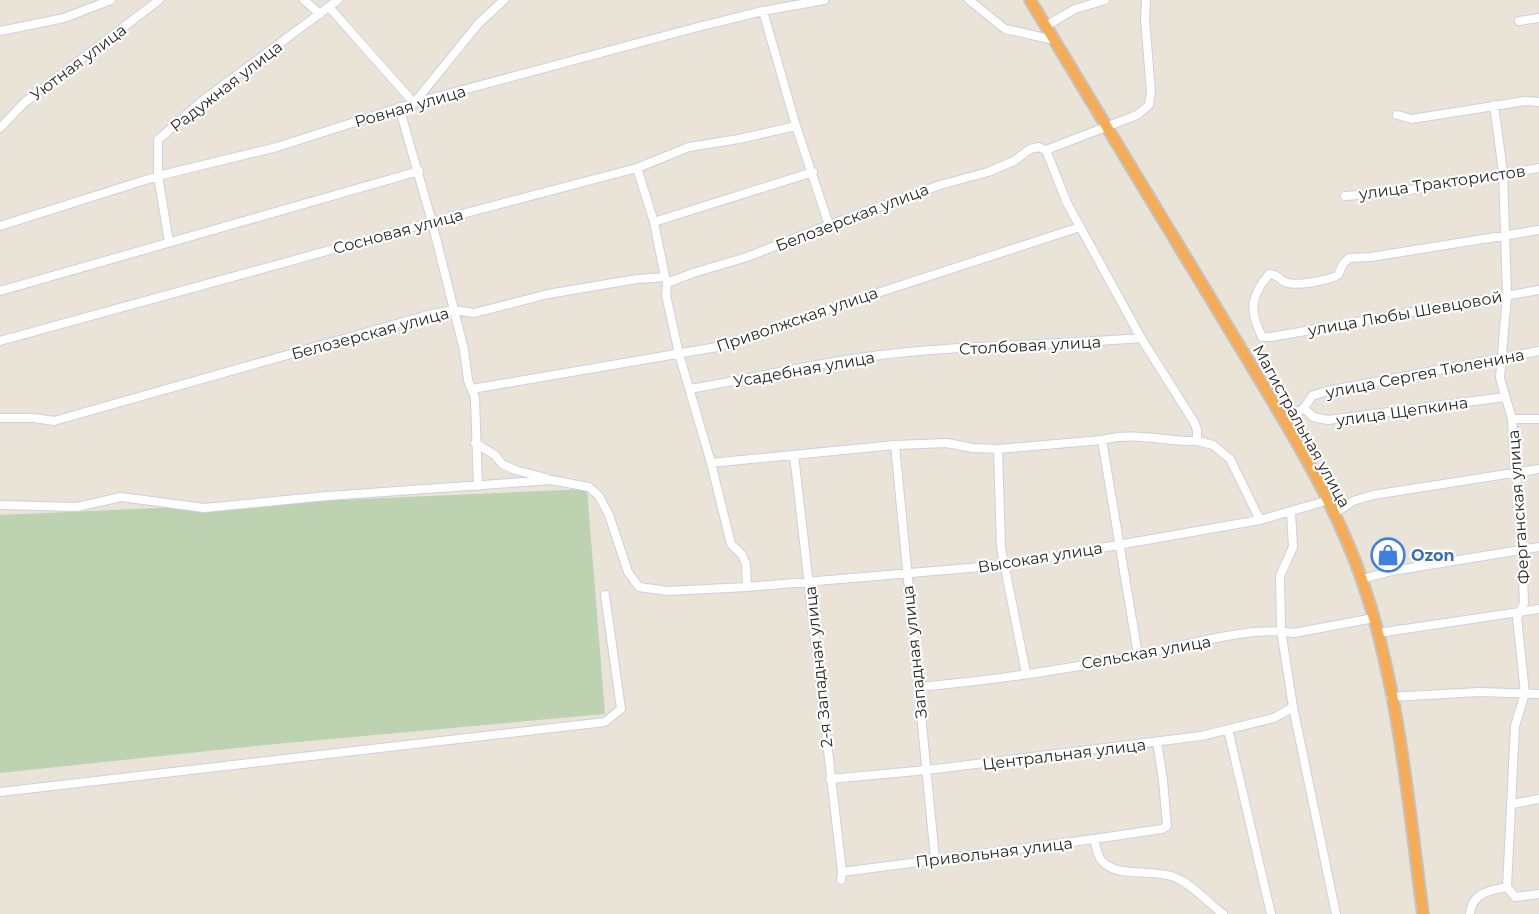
<svg xmlns="http://www.w3.org/2000/svg" width="1539" height="914" font-family="Montserrat,sans-serif">
<rect width="100%" height="100%" fill="#e9e3d8"/>
<!-- cemetery -->
<path fill="#bdd2b0" d="M587,489L605,714L265,745L0,773V515Z"/>
<g fill="none" stroke-linecap="round" stroke-linejoin="round">
<!-- minor casing -->
<g stroke="#cecfdf" stroke-width="10">
<path id="minor" d="M304,0L320,14
M969,0L1005,29L1054,40
M329,7L414,103L479,23L504,0
M763,11L796,126L829,225
M1519,21L1539,18
M1046,26L1075,9L1105,0
M0,31L64,18L111,0
M1494,105L1503,172L1507,295L1500,378L1512,419L1515,472L1520,499L1524,603L1517,618L1525,693L1515,726L1507,887L1515,897L1539,894
M399,107L432,222L464,350L468,380L475,398L478,486
M1397,115L1412,119L1525,101L1539,102
M0,128L25,102L159,0
M1046,150L1067,203L1141,338L1194,422L1197,430V441L1213,445L1230,459L1260,520
M637,168L654,222L665,277
M1345,196L1398,192L1539,168
M654,222L813,172
M0,226L158,176L277,147L414,103L694,28L763,11L824,0
M1539,230L1371,257L1349,258L1343,264L1338,275C1329,280 1295,287 1285,282C1278,279 1280,275 1269,274C1250,297 1249,310 1262,337H1271L1539,290
M169,242L158,176V140L202,101L338,0
M667,283L666,295L679,354L711,463L731,544L742,555L746,564L747,587
M0,291L419,171
M0,341L432,222L637,168L689,147L739,139L796,126
M472,389L717,347L862,298L1080,227
M690,389C766,376 842,357 919,351C993,345 1067,344 1141,338
M1304,408L1313,417L1328,420L1505,397
M0,418H34L54,421L428,315L453,310L474,313L548,294L637,279L665,277L667,283L693,273L747,257L829,225L940,185L988,172L1014,161L1030,149L1038,147L1046,150L1137,115L1149,105L1151,92L1145,19L1146,0
M1512,419H1539
M1285,421L1304,408L1312,396L1327,391L1539,351
M1102,440L1138,655
M475,443L495,455L502,464L515,470L546,478
M895,445L935,859
M998,449L1001,548L1026,673
M794,455L842,872L841,880
M711,463L895,445L947,443L973,448L998,449L1102,440C1134,431 1165,442 1197,441
M0,505L77,507L121,497L204,508L327,496L551,480L589,487L599,496L609,515L628,572L639,587L668,591L747,587L1004,565L1260,520L1329,500
M1291,512L1293,547L1280,576L1281,630L1293,707L1336,914
M1335,513L1353,501L1373,495L1539,469
M1362,579L1392,571L1539,547
M1378,633L1539,609
M917,687C992,681 1067,669 1140,655C1184,646 1252,625 1294,633L1374,618
M1391,697L1479,692L1539,694
M1228,729L1271,914
M830,779L927,770L1201,736L1274,718L1293,707
M0,792L605,722L621,709L605,595
M1512,804L1539,799
M1094,839L1162,829L1167,826L1163,780L1157,742
M842,872L1094,839C1096,846 1097,856 1102,861C1116,878 1154,869 1174,877C1192,884 1207,902 1223,914
M1470,914C1472,893 1490,890 1507,887"/>
</g>
<!-- highway casing -->
<g stroke="#c3c3c3" stroke-width="14">
<path id="highway" d="M1030,0C1099,116 1171,231 1240,347C1285,422 1333,497 1362,580C1399,687 1408,802 1423,914"/>
</g>
<!-- minor -->
<use href="#minor" stroke="#fff" stroke-width="8"/>
<!-- highway -->
<use href="#highway" stroke="#f6ac56" stroke-width="10"/>
</g>
<!-- icons -->
<defs>
<g id="shop-ring" transform="scale(1.725)"><circle r="9.5" fill="#fff" stroke="#3f7fe0" stroke-width="1.5"/><path d="M-5-2.5h2.3a2.7 3.5 0 0 1 5.4 0H5L5.5 6h-11ZM-1.5-2.5h3a1.5 2.3 0 0 0-3 0Z" fill="#3f7fe0"/></g>
</defs>
<g fill-rule="evenodd">
<use href="#shop-ring" x="1388" y="555"/>
</g>
<g text-anchor="middle" stroke-width="4.5" stroke-linejoin="round" paint-order="stroke">
<!-- street labels -->
<g font-size="16" fill="#272727" stroke="#fff">
<text transform="translate(78 62) rotate(-37)" y="6">Уютная улица</text>
<text transform="translate(226 86) rotate(-38)" y="6">Радужная улица</text>
<text transform="translate(410 106) rotate(-16)" y="6">Ровная улица</text>
<text transform="translate(1442 182) rotate(-8)" y="6">улица Трактористов</text>
<text transform="translate(852 217) rotate(-21)" y="6">Белозерская улица</text>
<text transform="translate(398 231) rotate(-15)" y="6">Сосновая улица</text>
<text transform="translate(1405 313) rotate(-10)" y="6">улица Любы Шевцовой</text>
<text transform="translate(797 319) rotate(-19)" y="6">Приволжская улица</text>
<text transform="translate(370 333) rotate(-15)" y="6">Белозерская улица</text>
<text transform="translate(1030 345) rotate(-3)" y="6">Столбовая улица</text>
<text transform="translate(804 369) rotate(-10)" y="6">Усадебная улица</text>
<text transform="translate(1425 373) rotate(-11)" y="6">улица Сергея Тюленина</text>
<text transform="translate(1402 411) rotate(-8)" y="6">улица Щепкина</text>
<text transform="translate(1302 426) rotate(61)" y="6">Магистральная улица</text>
<text transform="translate(1518 507) rotate(-94)" y="6">Ферганская улица</text>
<text transform="translate(1040 557) rotate(-9)" y="6">Высокая улица</text>
<text transform="translate(914 652) rotate(-96)" y="6">Западная улица</text>
<text transform="translate(1146 652) rotate(-10)" y="6">Сельская улица</text>
<text transform="translate(818 667) rotate(-96)" y="6">2-я Западная улица</text>
<text transform="translate(1064 754) rotate(-7)" y="6">Центральная улица</text>
<text transform="translate(994 852) rotate(-7)" y="6">Привольная улица</text>
</g>
<!-- shop labels -->
<g font-size="16" font-weight="bold" fill="#366cbe" stroke="#fff" text-anchor="start">
<text x="1411" y="561">Ozon</text>
</g>
</g>
</svg>
